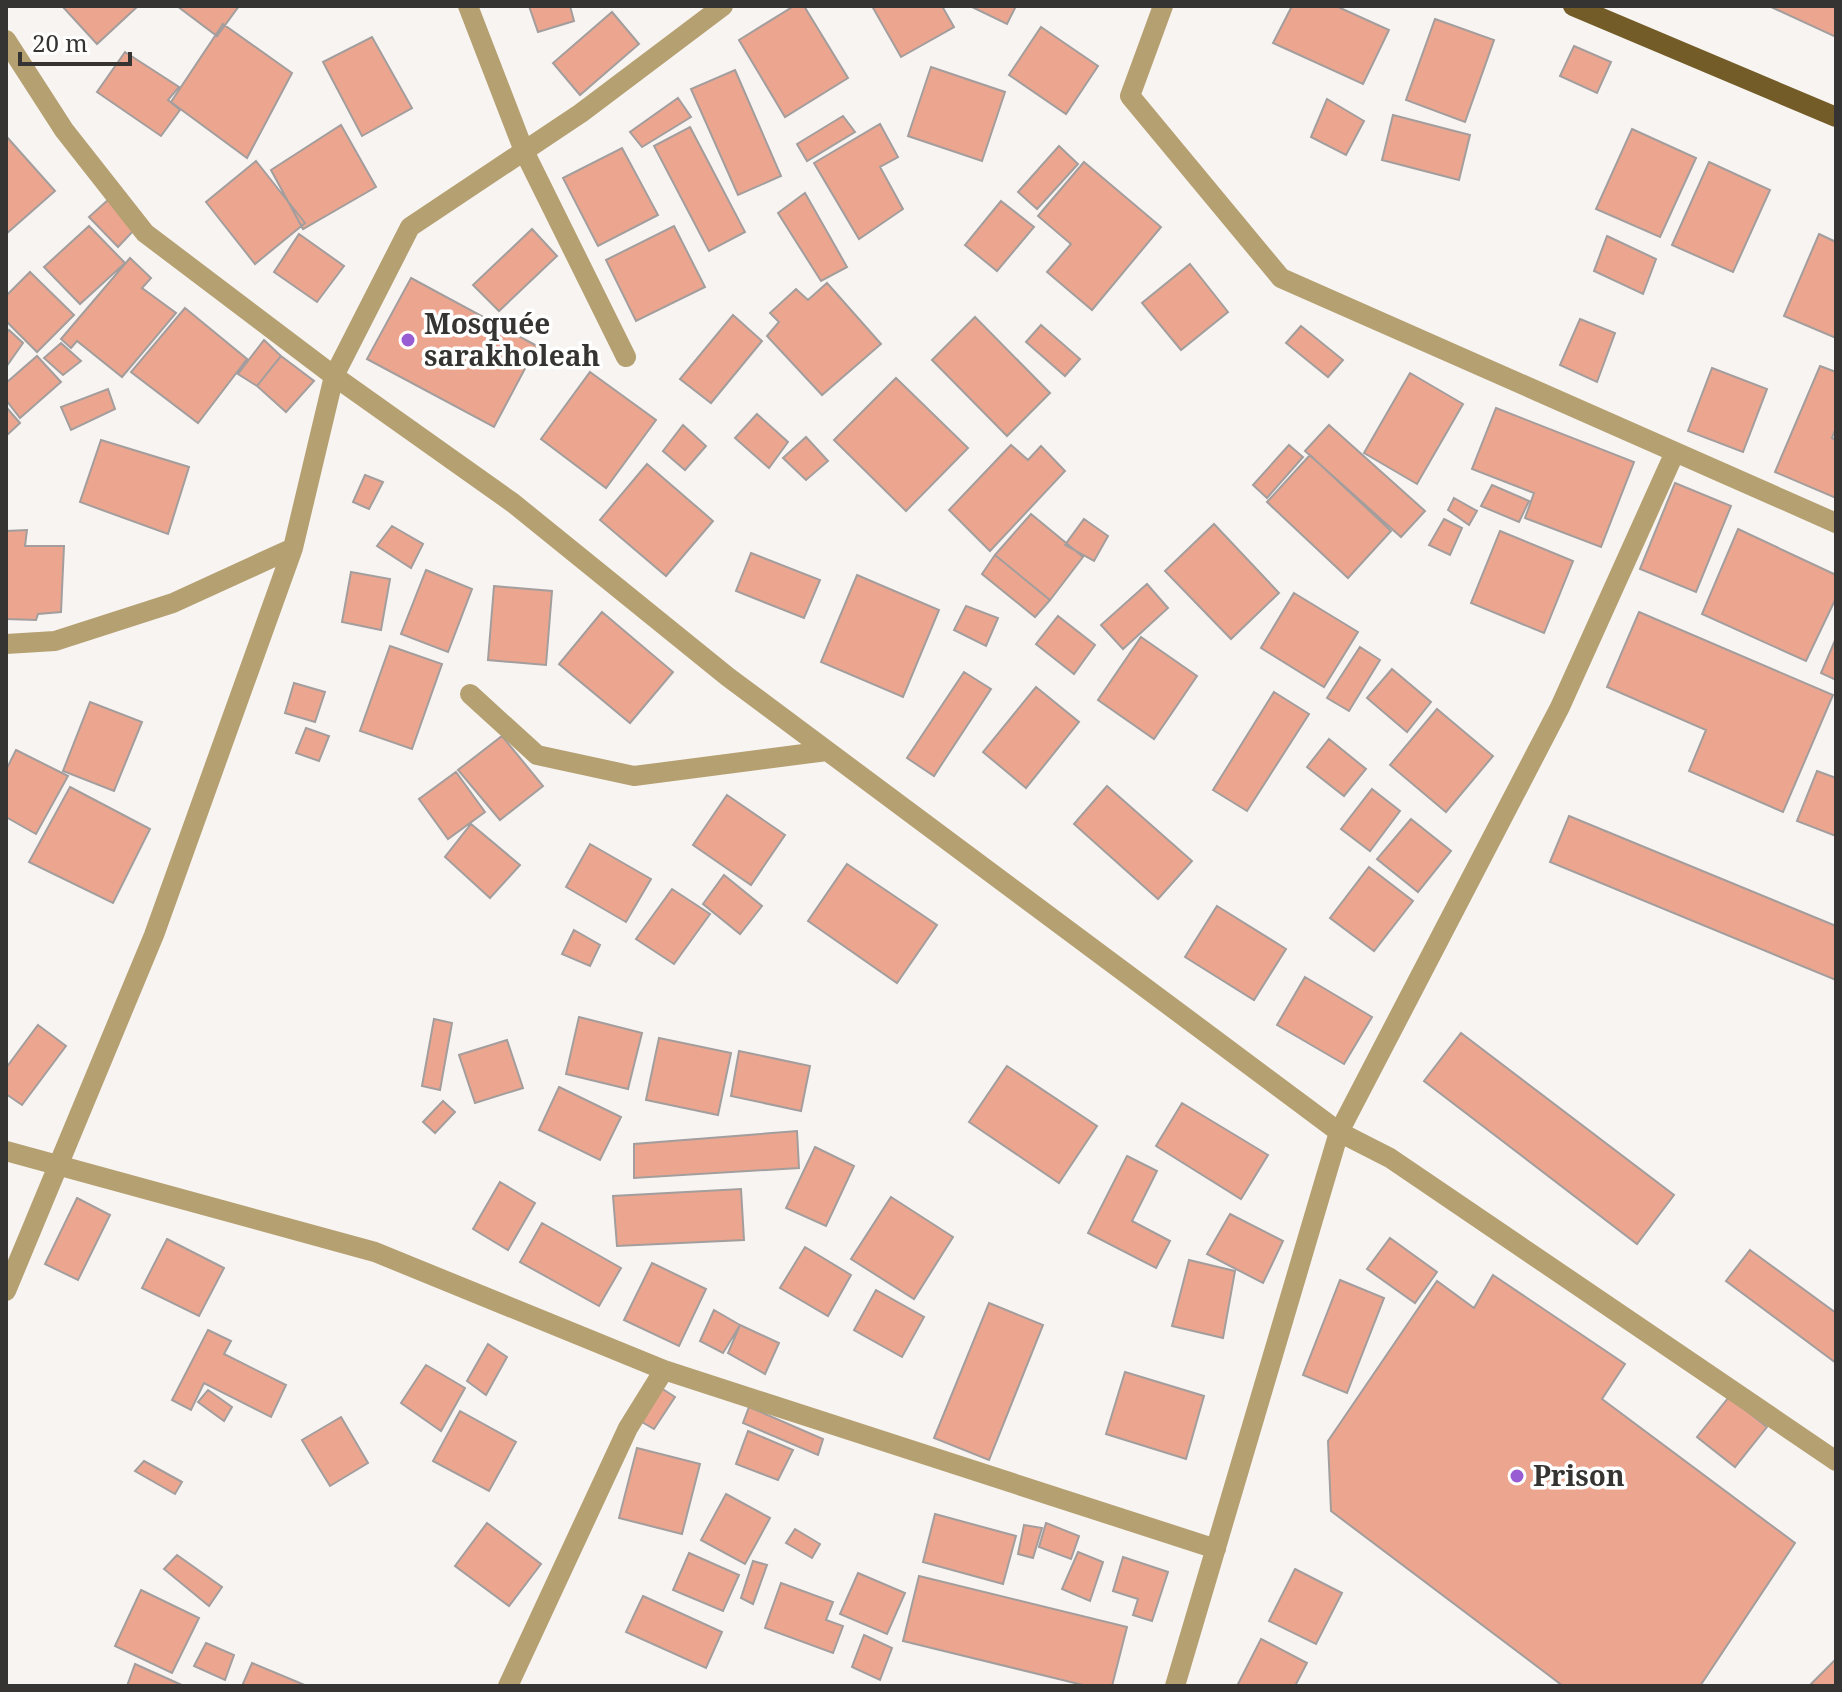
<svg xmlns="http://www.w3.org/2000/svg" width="1842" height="1692" font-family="'Noto Serif',serif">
<rect width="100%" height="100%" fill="#f8f4f1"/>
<!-- building -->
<path fill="#eca68f" stroke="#a39e9d" stroke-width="2" d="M62,6H138L97,44Z
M177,6H239L217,36Z
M529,6H570L574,21L538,32Z
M794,6H804L848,78L785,117L739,40Z
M872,6H942L954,27L901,57Z
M970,6H1016L1007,24Z
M1292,6H1336L1389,30L1363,84L1273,43Z
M1769,6H1836V37Z
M612,12L639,44L580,95L553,63Z
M1435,19L1494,40L1465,122L1406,100Z
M223,24L292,73L247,158L171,102Z
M1041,27L1098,66L1066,114L1009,75Z
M372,37L412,108L362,136L323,62Z
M1574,46L1611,62L1597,93L1560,76Z
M125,52L179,87L168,100L180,110L161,136L97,92Z
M931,67L1005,92L982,161L908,136Z
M735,70L781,176L738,195L691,89Z
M678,98L691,117L642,147L630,132Z
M1327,99L1364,121L1346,155L1311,137Z
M1393,115L1470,135L1459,180L1382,160Z
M843,116L855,132L807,161L797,144Z
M880,124L898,157L880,167L903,209L859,239L814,163Z
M341,125L376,187L303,229L271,170Z
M690,127L745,232L709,251L654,146Z
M1632,129L1696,158L1660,237L1596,209Z
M6,136L55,191L6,234Z
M1059,146L1078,164L1037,209L1018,192Z
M622,148L658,215L598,246L563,178Z
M256,161L305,223L255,264L206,202Z
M1084,162L1161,227L1092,310L1047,272L1071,244L1038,216Z
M1709,162L1770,190L1733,272L1672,245Z
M805,193L847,267L821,281L778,213Z
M108,200L135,229L118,247L89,217Z
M1001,201L1034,227L997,271L965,245Z
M89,226L125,263L80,304L44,267Z
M674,226L705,287L636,321L606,260Z
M532,229L557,256L499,311L473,285Z
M299,234L344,266L317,302L274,272Z
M1819,234L1836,242V338L1784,316Z
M1607,236L1656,259L1643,294L1594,271Z
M130,258L151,278L142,288L176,313L122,377L77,341L71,348L61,339Z
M1190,264L1228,312L1181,350L1142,303Z
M30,272L74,315L37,352L6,321V296Z
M411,278L537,346L494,427L367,359Z
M827,283L881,344L822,395L767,336L779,322L770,313L796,289L808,300Z
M185,308L247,359L198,423L131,372Z
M733,315L762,341L711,403L680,379Z
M975,317L1050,393L1007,436L932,360Z
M1580,319L1615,333L1597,382L1560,365Z
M1041,325L1080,359L1065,376L1026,342Z
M1301,326L1343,360L1328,377L1286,343Z
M9,330L23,343L6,367V334Z
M264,340L281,356L257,386L238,374Z
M61,343L81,361L63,375L44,358Z
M37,356L61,382L20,418L6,400V383Z
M281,356L314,381L286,412L257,386Z
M1820,366L1836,372V427L1832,438L1836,440V498L1775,472Z
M1712,368L1767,389L1743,452L1688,431Z
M590,372L656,420L606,488L541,439Z
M1410,373L1463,404L1417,484L1364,453Z
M896,378L968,448L906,511L834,440Z
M108,389L115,409L71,430L61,407Z
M6,407L20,423L6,436Z
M1496,408L1634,462L1601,547L1525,518L1534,493L1472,469Z
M757,414L788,442L769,468L735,438Z
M683,425L706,446L685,470L663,451Z
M1329,425L1425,511L1401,537L1305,451Z
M806,437L828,461L806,480L783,458Z
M101,440L189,467L168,534L80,502Z
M1011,445L1028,460L1041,446L1065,471L990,551L949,510Z
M1289,445L1303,457L1267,498L1253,485Z
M1310,455L1391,531L1348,578L1267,502Z
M647,464L713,521L666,576L600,520Z
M365,475L383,482L369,509L353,502Z
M1675,483L1731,506L1696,592L1640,569Z
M1492,485L1529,501L1519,522L1481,506Z
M1454,498L1477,511L1469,525L1448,510Z
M1031,514L1083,557L1050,600L995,555Z
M1084,519L1108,536L1094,561L1065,545Z
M1444,519L1462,528L1450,555L1429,545Z
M1214,524L1279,593L1231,639L1165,571Z
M392,526L423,544L411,568L377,546Z
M1738,529L1836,575V598L1806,661L1702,614Z
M27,530L25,546H64L61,612L38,614L36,620L6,619V531Z
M1500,531L1573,561L1544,633L1471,603Z
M751,553L820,580L804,618L736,591Z
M995,555L1050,600L1035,617L982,574Z
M426,570L472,589L448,652L401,634Z
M351,572L390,579L381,630L342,622Z
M857,575L939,610L903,697L821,662Z
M1147,584L1168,608L1123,649L1101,625Z
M494,586L552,591L546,665L488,660Z
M1294,593L1358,632L1324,687L1261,648Z
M966,606L998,618L986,646L954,630Z
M602,612L673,672L630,723L559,664Z
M1639,612L1833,695L1783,812L1689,771L1706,730L1607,687Z
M1058,616L1095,645L1074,674L1036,644Z
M1141,637L1197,676L1154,739L1098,700Z
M1836,638V680L1821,673Z
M390,646L442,664L412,749L360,731Z
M1360,647L1380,660L1349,711L1327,698Z
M1392,669L1431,702L1407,732L1367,698Z
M964,672L991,689L934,776L907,758Z
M294,683L325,692L315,722L285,713Z
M1036,687L1079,722L1026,788L983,752Z
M1274,692L1309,714L1247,811L1213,790Z
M90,702L142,722L114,791L63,771Z
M1437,709L1493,756L1446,812L1390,765Z
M306,728L329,736L319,761L296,753Z
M502,736L543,786L500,820L458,770Z
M1329,739L1366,769L1344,796L1307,767Z
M16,750L68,776L36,834L6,817V770Z
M1817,771L1836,778V836L1797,821Z
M456,772L485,812L448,839L419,799Z
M1107,786L1192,861L1158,899L1074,824Z
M70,787L150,829L113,903L29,862Z
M1372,789L1400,811L1370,851L1341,829Z
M727,795L785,835L751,885L693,845Z
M1569,816L1836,926V980L1550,862Z
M1411,819L1451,851L1418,892L1377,859Z
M471,824L520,865L490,898L445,857Z
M590,844L651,879L626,922L566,887Z
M847,864L937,925L897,983L808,921Z
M1369,867L1413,901L1374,951L1330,918Z
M724,875L762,906L740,934L703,904Z
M672,889L710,914L674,964L636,939Z
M1217,906L1286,949L1254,1000L1185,957Z
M574,930L600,945L590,966L562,954Z
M1305,977L1372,1017L1344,1064L1277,1025Z
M579,1017L642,1033L628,1089L566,1074Z
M434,1019L452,1023L440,1090L422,1086Z
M38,1025L66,1046L22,1105L6,1094V1068Z
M1461,1033L1674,1195L1637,1244L1424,1081Z
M659,1038L731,1053L718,1115L646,1100Z
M507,1040L523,1088L475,1103L459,1055Z
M739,1051L810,1066L801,1111L731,1096Z
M1007,1066L1097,1126L1059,1183L969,1122Z
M559,1087L621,1117L600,1160L539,1130Z
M443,1101L455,1112L435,1133L423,1122Z
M1182,1103L1268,1155L1241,1199L1156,1146Z
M797,1131L799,1168L634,1178V1144Z
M815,1147L854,1166L826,1226L786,1208Z
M1127,1156L1157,1171L1132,1221L1170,1241L1156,1268L1088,1233Z
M500,1182L535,1203L508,1250L473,1229Z
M741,1189L744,1240L617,1246L613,1196Z
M891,1197L953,1237L914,1299L851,1259Z
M77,1198L110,1215L78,1280L45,1264Z
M1230,1214L1283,1241L1263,1283L1207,1254Z
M542,1223L621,1268L599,1306L520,1262Z
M1390,1238L1437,1272L1415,1303L1367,1269Z
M167,1239L224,1268L199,1316L142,1288Z
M805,1247L851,1275L828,1316L780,1288Z
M1750,1250L1836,1313V1363L1726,1281Z
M1189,1260L1235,1271L1223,1338L1172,1326Z
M652,1263L706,1289L679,1346L624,1320Z
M1493,1275L1625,1364L1602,1399L1795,1543L1700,1686H1563L1331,1511L1328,1441L1437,1281L1474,1308Z
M1340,1280L1384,1298L1347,1393L1303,1375Z
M876,1290L924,1317L902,1357L854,1330Z
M989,1303L1043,1325L989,1460L934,1438Z
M714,1310L740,1325L723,1353L700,1341Z
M740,1325L779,1343L765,1374L728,1353Z
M208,1330L231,1341L224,1354L286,1385L271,1417L204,1383L191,1410L172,1400Z
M488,1344L507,1357L486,1395L467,1381Z
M426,1365L465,1388L441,1431L401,1403Z
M1125,1372L1204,1396L1186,1459L1106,1434Z
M661,1388L675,1397L654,1429L640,1421Z
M208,1390L232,1407L224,1421L198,1402Z
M1729,1397L1767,1427L1735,1467L1697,1437Z
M749,1407L823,1439L818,1455L743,1423Z
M460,1411L516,1442L489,1491L433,1461Z
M341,1417L368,1463L330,1486L302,1440Z
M748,1431L793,1450L778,1480L736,1464Z
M637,1448L700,1464L682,1534L619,1518Z
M144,1461L182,1482L175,1494L135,1471Z
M726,1494L770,1518L745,1564L701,1540Z
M935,1514L1016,1536L1003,1584L923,1562Z
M487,1523L541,1564L509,1606L455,1566Z
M1046,1523L1079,1536L1071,1559L1039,1547Z
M1024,1525L1042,1528L1033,1558L1018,1554Z
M795,1529L820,1544L812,1558L786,1543Z
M1078,1552L1103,1562L1090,1601L1062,1589Z
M689,1553L739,1575L723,1611L673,1590Z
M177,1555L222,1587L209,1606L164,1569Z
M1123,1557L1168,1572L1152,1621L1133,1615L1138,1599L1113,1591Z
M753,1561L767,1565L753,1604L741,1598Z
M1295,1569L1342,1593L1316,1644L1269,1621Z
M858,1573L905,1593L887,1634L840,1614Z
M919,1576L1127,1627L1112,1686H1087L903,1641Z
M781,1583L833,1602L826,1620L843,1626L833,1653L765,1628Z
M141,1590L199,1618L172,1673L115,1646Z
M643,1596L722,1632L706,1668L626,1632Z
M864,1635L892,1648L880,1680L852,1667Z
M1261,1639L1307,1663L1295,1686H1237Z
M206,1643L234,1655L225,1680L194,1666Z
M1836,1659V1686H1809Z
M252,1663L307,1686H242Z
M135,1664L184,1686H127Z"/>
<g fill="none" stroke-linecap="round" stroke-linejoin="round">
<!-- minor -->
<path stroke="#b5a072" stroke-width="20" d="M468,6L524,151L626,357
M1163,6L1130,96L1281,278L1836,523
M6,40L64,130L145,233L334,376L513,503L728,677L1339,1132L1390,1158L1836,1461
M6,644L55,641L173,603L293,548
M470,694L537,755L634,776L827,751
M6,1151L375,1252L664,1370
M6,1291L154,935L293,548L334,376L410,227L581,113L723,6
M508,1686L628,1428L664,1370L1216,1549
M1175,1686L1339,1132L1560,707L1675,452"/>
<!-- major -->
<path stroke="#735c28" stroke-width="20" d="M1573,6L1836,117"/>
</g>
<!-- markers -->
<g fill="#985cd3" stroke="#fff" stroke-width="3">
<circle cx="408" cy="340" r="8"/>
<circle cx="1517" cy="1476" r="8"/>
</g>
<g text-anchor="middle" stroke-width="7" stroke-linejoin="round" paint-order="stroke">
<!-- poi labels -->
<g font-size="28" font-weight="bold" fill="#353432" stroke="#fff" text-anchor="start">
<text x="424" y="334">Mosquée<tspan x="424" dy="32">sarakholeah</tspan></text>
<text x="1533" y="1486">Prison</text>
</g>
</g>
<!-- border -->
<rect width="1842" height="1692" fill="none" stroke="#353432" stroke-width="16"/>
<!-- scale -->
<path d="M20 52v12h110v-12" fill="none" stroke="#353432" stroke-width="4"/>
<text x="32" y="52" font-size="24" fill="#353432" stroke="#ffffff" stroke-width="6" paint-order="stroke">20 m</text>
</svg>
